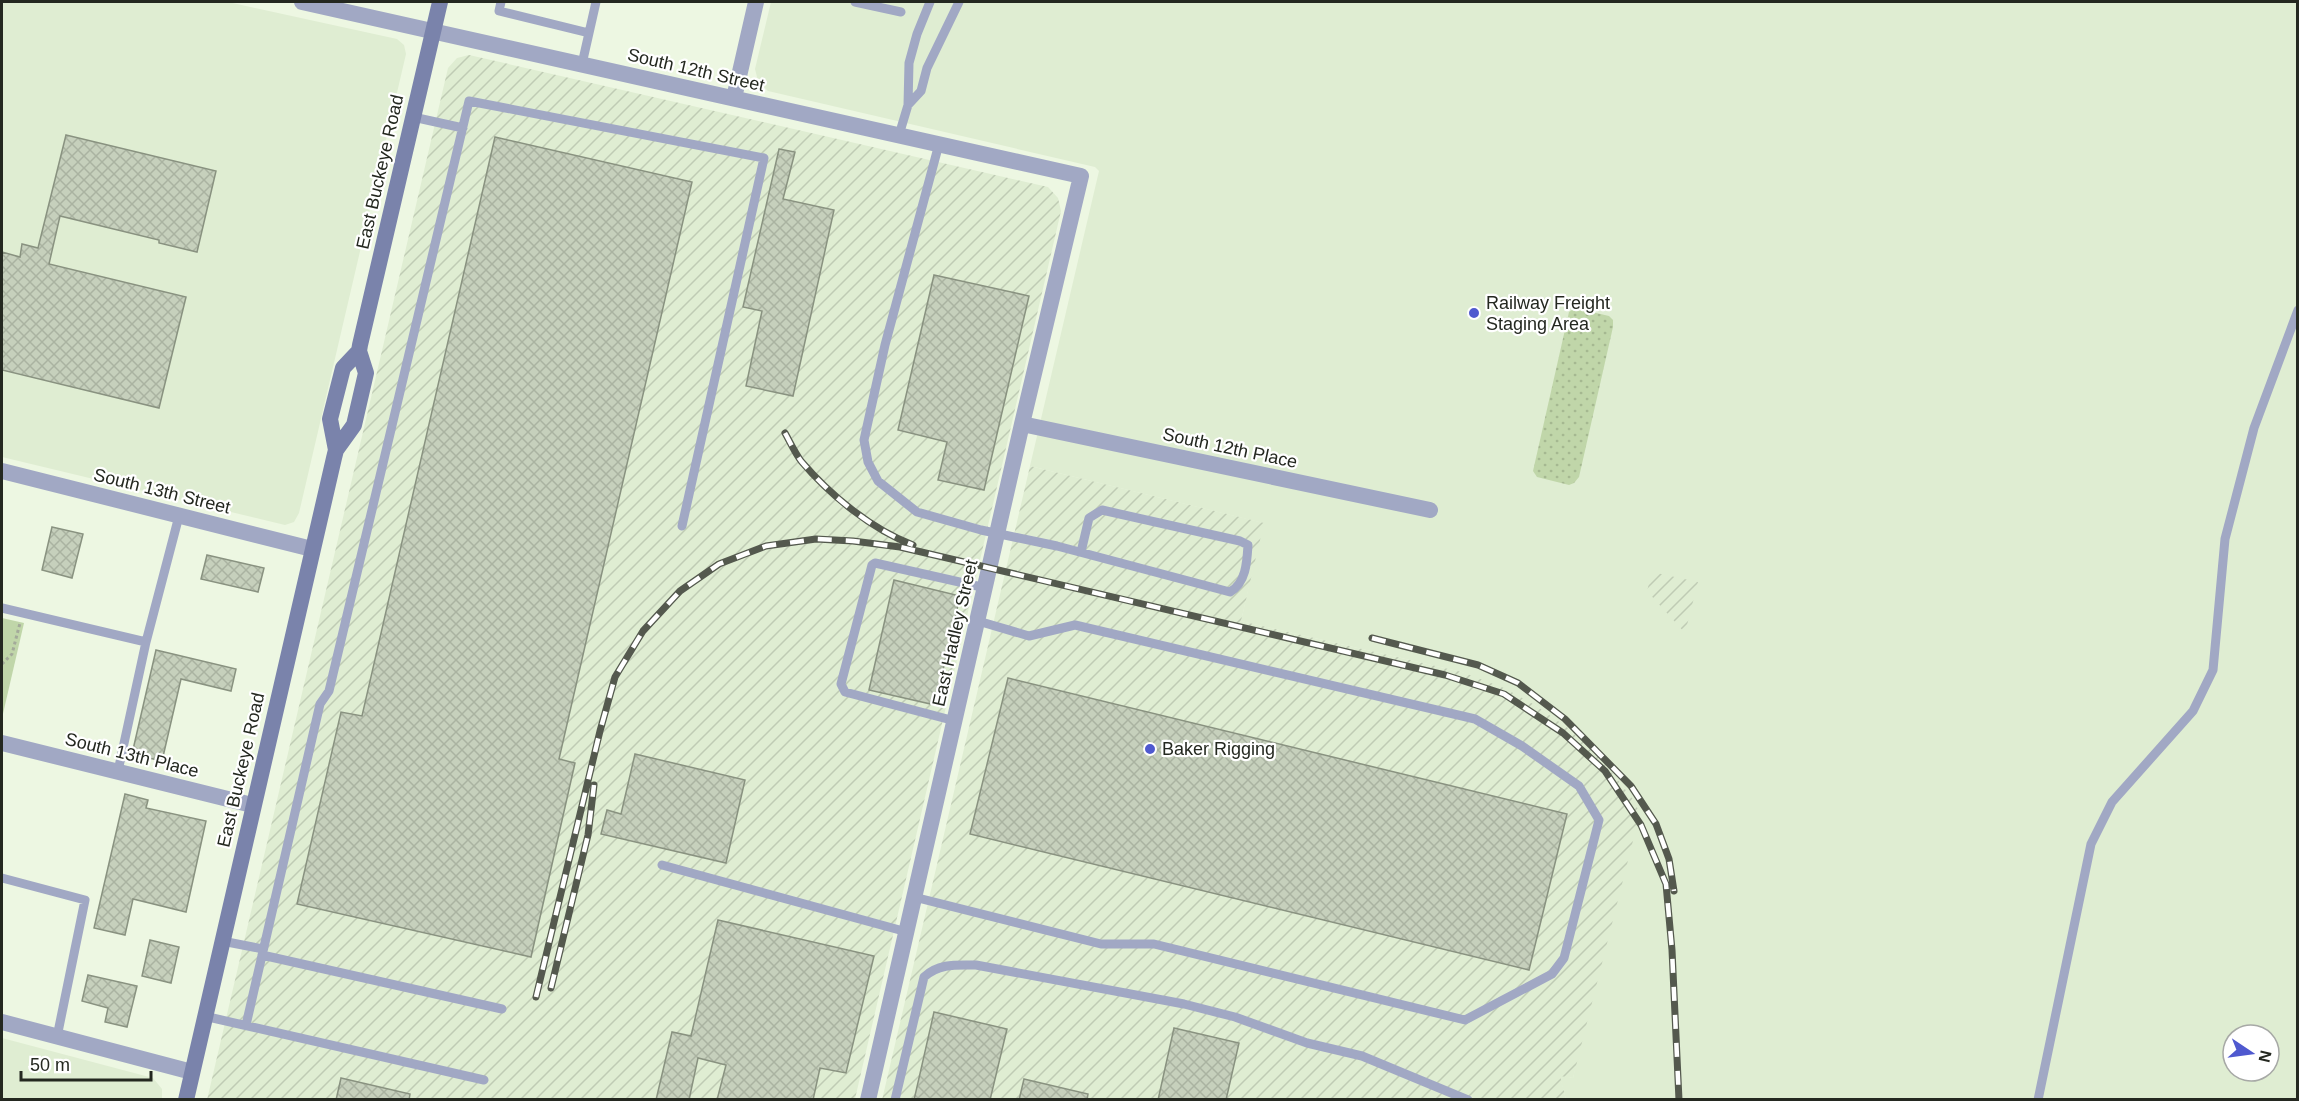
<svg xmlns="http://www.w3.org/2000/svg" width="2299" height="1101" font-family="Arial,sans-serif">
<defs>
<pattern id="industrial-furrows" width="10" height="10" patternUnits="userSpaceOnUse" patternTransform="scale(1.5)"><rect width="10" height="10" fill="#dfedd2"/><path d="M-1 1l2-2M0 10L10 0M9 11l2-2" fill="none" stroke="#bfcbb4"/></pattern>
<pattern id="grass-dots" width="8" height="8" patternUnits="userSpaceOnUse" patternTransform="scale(1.5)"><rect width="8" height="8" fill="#c0d6a9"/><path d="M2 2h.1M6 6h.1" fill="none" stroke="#a5b891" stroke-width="1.8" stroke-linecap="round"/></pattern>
<pattern id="building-cross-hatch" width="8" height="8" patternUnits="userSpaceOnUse" patternTransform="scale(1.5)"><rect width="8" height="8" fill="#c6d0bc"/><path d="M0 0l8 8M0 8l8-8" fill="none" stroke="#aab3a1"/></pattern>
</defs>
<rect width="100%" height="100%" fill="#edf7e2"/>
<!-- built -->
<path fill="#dfedd2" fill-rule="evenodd" d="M2,2H228L397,39L404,45L406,54L299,513L294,522L285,525L2,457Z
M771,2H2297V1099H1566L1559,1075L1573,1078L1632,798L1602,760L1568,728L1535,705L1462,672L1241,621L1263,523L1030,466L1099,171L1095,167L768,91L758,81L755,69ZM2233,1035H2269V1071H2233Z
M2,1038L153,1078L162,1089V1099H2Z"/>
<!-- industrial -->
<path fill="url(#industrial-furrows)" d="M469,55L1048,187L1058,198L1061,211L855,1099L207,1100L448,68L457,58Z
M1030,466L1264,523L1241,621L1462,672L1504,688L1535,705L1568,728L1602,760L1632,798L1640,813L1573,1078L1560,1076L1566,1099L882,1100Z
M1652,572L1698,582L1685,633L1647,591Z"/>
<!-- grass -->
<path fill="url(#grass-dots)" d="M1575,308L1609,316L1613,320V327L1579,477L1574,483L1569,485L1537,477L1533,471L1569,312Z"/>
<!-- park -->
<path fill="#c0d6a9" d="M2,618L24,623L2,718Z"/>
<!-- building -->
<path fill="url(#building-cross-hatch)" stroke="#899280" stroke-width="1.5" d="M66,135L216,171L197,252L159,243V240L60,216L49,264L186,297L159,408L2,370V252L20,257L22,244L38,248Z
M495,137L692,182L559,759L575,763L531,957L297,904L341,712L362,716Z
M779,149L795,152L783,199L834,210L793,396L746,386L762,311L743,307Z
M934,275L1029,296L984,490L938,480L947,442L898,430Z
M52,527L83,534L72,578L42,570Z
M207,555L264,568L258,592L201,579Z
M894,580L960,596L935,705L869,690Z
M156,650L236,669L231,691L181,679L162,761L132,754Z
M1008,678L1567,814L1529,970L970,834Z
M635,754L745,780L726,863L601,834L607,810L621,814Z
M125,794L148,800L146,808L206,821L186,912L133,899L125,935L94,928Z
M718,920L874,956L846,1073L820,1068L813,1100H717L726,1065L698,1058L689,1100H656L672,1032L691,1036Z
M150,940L179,947L171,983L142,976Z
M88,975L137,986L127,1027L105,1022L108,1008L82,1001Z
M934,1012L1007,1029L990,1100H914Z
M1174,1028L1239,1043L1226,1100H1158Z
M341,1078L410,1094L409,1100H336Z
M1024,1079L1088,1094L1087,1100H1019Z"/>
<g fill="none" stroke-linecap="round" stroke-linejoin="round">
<!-- path -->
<path stroke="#a3aa9a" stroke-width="3" stroke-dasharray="3 3" stroke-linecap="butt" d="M2,664L12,654L20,623"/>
<!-- service -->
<path stroke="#a1a8c4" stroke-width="9" d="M501,2L499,11L589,33
M855,2L901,12
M582,64L596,2
M908,105L921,91L927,68L959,2
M413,117L463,128
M899,135L908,105L909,63L917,34L930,2
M939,144L885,345L864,440L868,462L878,481L917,512L981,530L1057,546L1230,592C1246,583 1247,562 1248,545L1240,541L1102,510L1089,518L1081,552
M2,608L146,642
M955,721L845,692L841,684L872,565L875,563L986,588
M118,771L146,642L179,516
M662,865L907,932
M2,878L85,900L57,1037
M914,897L1101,944H1154L1465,1020L1552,974L1564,958L1599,820L1579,786L1522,746L1475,719L1075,625L1029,636L978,621
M222,941L263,949
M262,955L502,1009
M204,1016L484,1080
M246,1025L320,704L329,691L469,101L764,158L682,526
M895,1100L924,977C939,963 957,965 976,965L1184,1004L1235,1017L1307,1043L1362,1056L1468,1100
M2038,1100L2091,844L2112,802L2193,711L2213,670L2225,539L2254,428L2298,310"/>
<!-- minor -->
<path stroke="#a1a8c4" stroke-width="16" d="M302,2L1081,176L1022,424L868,1100
M734,98L756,2
M1022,424L1430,510
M2,471L312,549
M2,743L252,805
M2,1022L192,1072"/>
<!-- secondary -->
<path stroke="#7a83ab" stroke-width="16" d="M336,450L330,419L343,368L359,351
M186,1100L334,458L336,450L354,425L366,373L359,351L360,345L440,2"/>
<!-- rail casing -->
<g stroke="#54594e" stroke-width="7">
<path id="rail" d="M785,433C790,442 795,453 801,461C830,495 871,529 913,545
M1372,638L1478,665L1518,683L1565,719L1631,786L1656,824L1669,859L1674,891
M551,988L588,835L594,785
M536,997L600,731L615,677L643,631L680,591L719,564L766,546L816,539L853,541L900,547L1445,675L1504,694L1563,733L1605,771L1641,825L1666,884L1672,950L1679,1100"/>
</g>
<!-- rail -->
<use href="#rail" stroke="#fff" stroke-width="4.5" stroke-dasharray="14" stroke-linecap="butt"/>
</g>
<!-- markers -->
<g fill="#4f59cf" stroke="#fff" stroke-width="2">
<circle cx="1474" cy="313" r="6"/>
<circle cx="1150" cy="749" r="6"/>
</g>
<g text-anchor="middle" stroke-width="4.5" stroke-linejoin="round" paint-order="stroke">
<!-- street labels -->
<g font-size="18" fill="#242820" stroke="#fff">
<text transform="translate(696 70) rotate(13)" y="6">South 12th Street</text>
<text transform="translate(380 172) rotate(-77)" y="6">East Buckeye Road</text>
<text transform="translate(1230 448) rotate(12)" y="6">South 12th Place</text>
<text transform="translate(162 491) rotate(14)" y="6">South 13th Street</text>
<text transform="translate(955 633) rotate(-77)" y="6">East Hadley Street</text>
<text transform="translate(132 755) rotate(14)" y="6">South 13th Place</text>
<text transform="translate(241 770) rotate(-77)" y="6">East Buckeye Road</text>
</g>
<!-- poi labels -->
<g font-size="18" fill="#242820" stroke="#fff" text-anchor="start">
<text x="1486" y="309">Railway Freight<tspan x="1486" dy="21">Staging Area</tspan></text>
<text x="1162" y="755">Baker Rigging</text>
</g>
</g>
<!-- border -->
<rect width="2299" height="1101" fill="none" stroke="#242820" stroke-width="6"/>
<!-- north arrow -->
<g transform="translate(2251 1053) rotate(103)"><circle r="28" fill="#ffffff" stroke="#a7a9a6" stroke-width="1.5"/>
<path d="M0-4.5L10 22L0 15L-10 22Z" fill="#4f59cf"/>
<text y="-9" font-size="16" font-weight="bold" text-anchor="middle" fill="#242820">N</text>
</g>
<!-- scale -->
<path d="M21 1071v9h130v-9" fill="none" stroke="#242820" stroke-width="3"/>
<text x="30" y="1071" font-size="18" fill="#242820" stroke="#ffffff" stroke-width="4.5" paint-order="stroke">50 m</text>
</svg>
